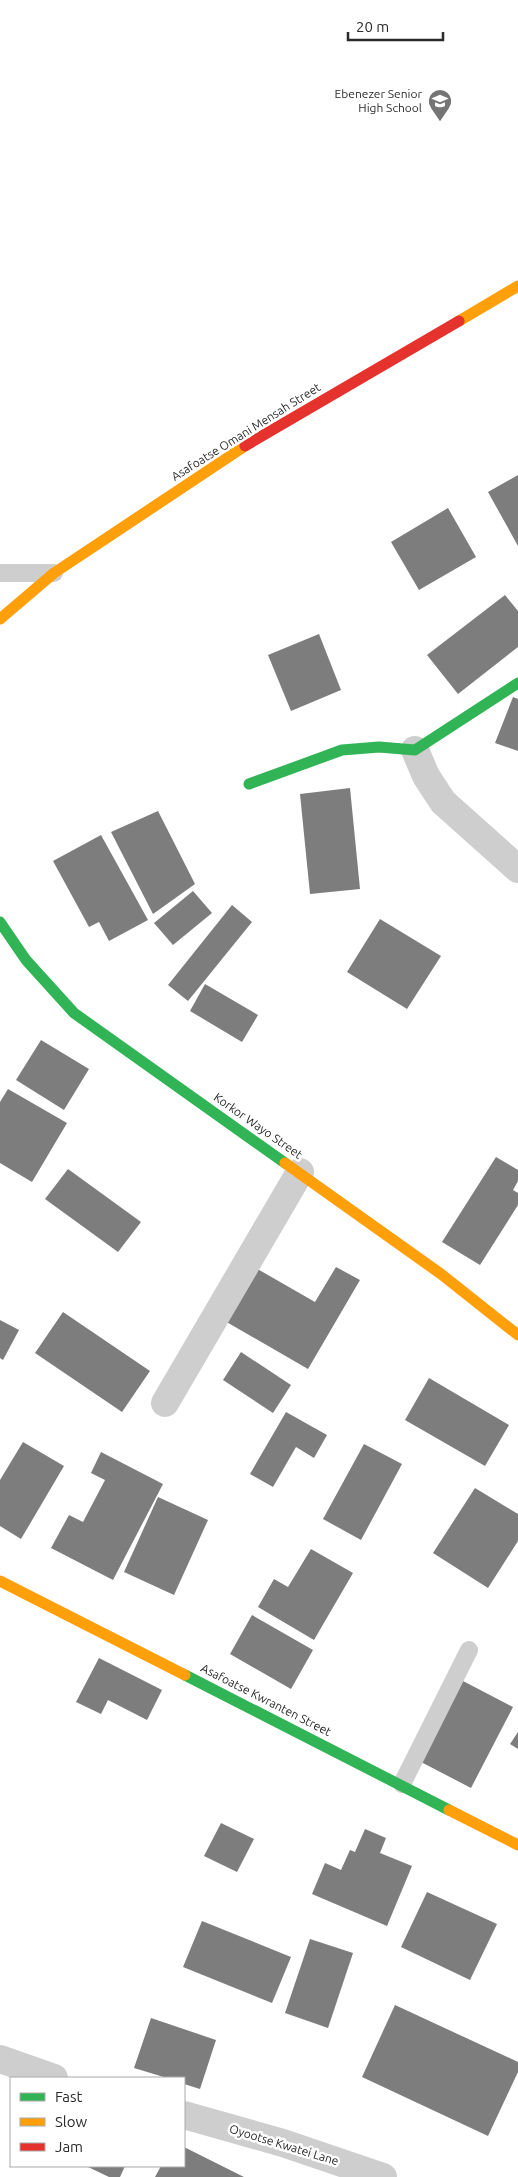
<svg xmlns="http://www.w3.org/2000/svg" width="518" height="2177" font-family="Ubuntu,sans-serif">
<rect width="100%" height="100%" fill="#fff"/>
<!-- building -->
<path fill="#7d7d7d" d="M518,475V546L488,492Z
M448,508L476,557L419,590L391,542Z
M505,595L518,611V647L458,694L427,655Z
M319,634L341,690L291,711L268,655Z
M513,697L518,699V751L495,743Z
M350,788L360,889L310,894L300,794Z
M158,811L195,884L153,914L111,832Z
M101,835L148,920L109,941L99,922L89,927L53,861Z
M193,891L212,913L173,945L154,923Z
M232,905L252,922L188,1001L168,985Z
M380,919L441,956L407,1009L347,972Z
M205,984L258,1015L242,1042L190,1011Z
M41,1040L89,1069L64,1110L16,1080Z
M8,1089L67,1123L32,1182L0,1163V1102Z
M496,1157L518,1170V1181L513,1190L518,1193V1205L480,1265L442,1242Z
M68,1169L141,1222L118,1252L45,1199Z
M254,1267L315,1302L336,1267L360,1280L308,1369L223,1320Z
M63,1312L150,1371L122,1412L35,1353Z
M0,1320L19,1330L3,1360L0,1358Z
M241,1352L291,1385L273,1413L223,1380Z
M429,1378L509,1425L485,1466L405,1420Z
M286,1412L327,1435L314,1458L296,1447L273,1487L250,1474Z
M23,1442L64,1466L21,1539L0,1526V1480Z
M364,1444L402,1464L361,1540L323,1519Z
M101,1452L163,1484L113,1580L51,1548L69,1515L83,1522L105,1480L91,1473Z
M475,1488L518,1514V1541L488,1588L433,1553Z
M158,1497L208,1520L174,1595L124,1572Z
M311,1549L353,1573L314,1640L258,1607L274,1579L288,1587Z
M252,1615L313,1650L291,1689L230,1654Z
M99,1658L162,1690L147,1720L108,1700L101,1714L76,1702Z
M463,1681L513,1707L471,1788L421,1762Z
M518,1732V1749L510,1744Z
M221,1823L254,1839L237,1872L204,1856Z
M365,1829L386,1838L380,1853L412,1866L387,1926L312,1894L325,1863L341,1870L350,1850L355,1852Z
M427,1892L497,1924L470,1980L401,1947Z
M202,1921L291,1957L272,2003L183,1967Z
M310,1939L353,1953L328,2028L285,2013Z
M395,2005L518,2062V2072L488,2136L362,2077Z
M151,2018L216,2040L200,2089L184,2084V2078H167L134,2068Z
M184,2147L244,2177H155L161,2166H184Z
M86,2166H125L120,2177H109Z"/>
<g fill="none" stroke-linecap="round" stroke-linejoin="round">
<!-- lane -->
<path stroke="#cecece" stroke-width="18" d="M0,573H54
M402,1784L469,1650"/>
<!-- street -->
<path stroke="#cecece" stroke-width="28" d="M415,750L426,776L443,802L518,869
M165,1403L300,1172
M0,2059L54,2078
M184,2115L283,2143L383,2177"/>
<!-- fast -->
<path stroke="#30b455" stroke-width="11" d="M249,784L342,750L379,747L415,750L518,683
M0,922L26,960L74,1013L285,1163
M185,1675L449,1810"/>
<!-- slow -->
<path stroke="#ff9f0a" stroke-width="11" d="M459,321L518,286
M0,619L54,573L245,446
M285,1163L441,1274L518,1335
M0,1581L185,1675
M449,1810L518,1845"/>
<!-- jam -->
<path stroke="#e5322d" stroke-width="11" d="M245,446L459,321"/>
</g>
<!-- icons -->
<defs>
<g id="school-pin" transform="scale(1.25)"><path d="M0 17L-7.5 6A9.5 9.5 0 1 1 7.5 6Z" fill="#757575" stroke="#fff"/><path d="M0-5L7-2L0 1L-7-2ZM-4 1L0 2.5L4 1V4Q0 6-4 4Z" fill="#fff"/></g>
</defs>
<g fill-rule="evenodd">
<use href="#school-pin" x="440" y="101"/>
</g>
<g text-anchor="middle" stroke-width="5" stroke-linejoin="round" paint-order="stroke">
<!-- poi labels -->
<g font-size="12" fill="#2b2b2b" stroke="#fff" text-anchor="end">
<text x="422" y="98">Ebenezer Senior<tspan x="422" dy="14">High School</tspan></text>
</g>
<!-- street labels -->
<g font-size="12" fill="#2b2b2b" stroke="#fff">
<text transform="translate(246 432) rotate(-32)" y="4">Asafoatse Omani Mensah Street</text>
<text transform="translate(258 1126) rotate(35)" y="4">Korkor Wayo Street</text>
<text transform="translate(266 1700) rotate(27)" y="4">Asafoatse Kwranten Street</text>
<text transform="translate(284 2145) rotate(17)" y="4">Oyootse Kwatei Lane</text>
</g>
</g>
<!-- legend -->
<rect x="10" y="2077" width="175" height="90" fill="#ffffff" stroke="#aaaaaa"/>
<rect x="20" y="2093" width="25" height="8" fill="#30b455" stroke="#aaaaaa"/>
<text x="55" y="2102" font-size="15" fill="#2b2b2b">Fast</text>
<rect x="20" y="2118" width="25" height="8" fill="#ff9f0a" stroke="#aaaaaa"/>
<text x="55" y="2127" font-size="15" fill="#2b2b2b">Slow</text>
<rect x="20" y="2143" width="25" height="8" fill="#e5322d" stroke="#aaaaaa"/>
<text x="55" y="2152" font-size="15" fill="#2b2b2b">Jam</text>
<!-- scale -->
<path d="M348 32v8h95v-8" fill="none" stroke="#2b2b2b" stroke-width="2.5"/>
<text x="356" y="32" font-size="15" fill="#2b2b2b" stroke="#ffffff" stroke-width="4" paint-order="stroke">20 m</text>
</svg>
